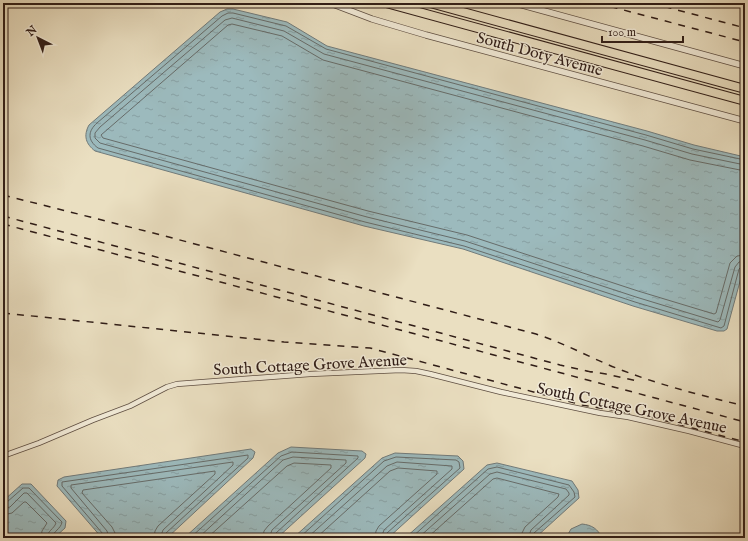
<svg xmlns="http://www.w3.org/2000/svg" width="748" height="541" font-family="'IM FELL English',serif">
<defs>
<pattern id="water-ripples" width="26" height="14" patternUnits="userSpaceOnUse"><rect width="26" height="14" fill="#9cbabd"/><path d="M2 4q2-2 4 0t4 0M15 11q2-2 4 0t4 0" fill="none" stroke="#879fa2"/></pattern>
</defs>
<rect width="100%" height="100%" fill="#eadfc1"/>
<filter id="stains"><feTurbulence type="fractalNoise" baseFrequency=".005" numOctaves="4"/><feColorMatrix values="0 0 0 0 .2 0 0 0 0 .09 0 0 0 0 .02 0 0 0 .5 -.17"/></filter>
<radialGradient id="worn" r=".72"><stop offset=".6" stop-color="#630" stop-opacity="0"/><stop offset="1" stop-color="#630" stop-opacity=".3"/></radialGradient>
<!-- water -->
<path fill="url(#water-ripples)" stroke="#717b7b" d="M227,9H233L287,22L327,46L647,131L694,145L745,157V263L727,329L724,331H717L633,306L463,249L364,226L95,151C86,144 83,136 89,125L220,12Z
M291,447L362,451L366,454L365,458L277,538H184L278,453Z
M251,449L255,452L253,458L167,538H102L57,486L58,480L64,477Z
M395,453L458,456L463,461L464,469L388,538H293L382,458Z
M497,463L572,481L578,490L579,498L535,538H405L487,465Z
M22,484H31L66,521L65,528L54,538H3V501Z
M582,524C592,525 598,529 602,538H566L571,529Z"/>
<g fill="none" stroke-linecap="round" stroke-linejoin="round">
<!-- shore -->
<path stroke="#666c6a" stroke-width="1" d="M745,160L693,149L646,135L326,49L286,26L233,13H228L222,16L97,123C88,131 87,140 98,148L365,222L464,246L635,302L721,328L724,326L739,269L742,266H745
M745,165L692,154L645,140L324,54L284,31L232,18L225,20L100,127L95,133V138L100,143L367,217L465,241L636,297L718,322L720,320L735,267L739,262L745,261
M745,171L690,160L643,146L323,60L282,36L232,24L228,25L101,135L103,138L368,211L467,235L638,291L714,314L716,313L730,263L737,256L745,255
M3,503L7,502L23,488H29L62,522C61,529 53,531 52,538
M3,509L10,507L24,493H27L56,523C54,529 47,531 47,538
M3,515L12,513L24,502H26L47,523L42,531L41,538
M104,538L103,534L62,486V482L248,455V458L166,533L165,538
M109,538L107,531L71,488V485L233,462V465L163,530L160,538
M115,538V533L112,527L82,493L83,490L215,471V474L158,526L155,531L154,538
M190,538L281,456L292,452L358,456V458L276,533L274,538
M198,538L283,460L293,457L346,460V463L272,530L269,538
M207,538L287,466L294,463L331,465V468L268,526L264,531L263,538
M299,538L384,461L396,457L456,460L459,462L460,468L387,533L386,538
M307,538L387,466L397,462L452,466V469L384,530L381,538
M316,538L390,471L398,468L437,471V474L379,526L376,531L375,538
M411,538L488,469L497,467L569,485L574,492L575,497L534,533L533,538
M418,538L490,474L497,472L566,489L569,493V495L531,530L528,538
M427,538L493,479L497,478L559,494L558,497L525,527L522,533V538"/>
<!-- minor casing -->
<g stroke="#5e4e42" stroke-width="6">
<path id="minor" d="M3,456L39,443L93,420L130,406L167,387L177,384L310,374L401,370L416,371L430,374L501,392L600,413L628,417L689,431L745,446"/>
</g>
<!-- tertiary casing -->
<g stroke="#5e4e42" stroke-width="7">
<path id="tertiary" d="M330,3L372,19L426,35L745,121
M515,3L745,66"/>
</g>
<!-- motorway casing -->
<g stroke="#301d17" stroke-width="10">
<path id="motorway" d="M386,3L745,101
M430,3L745,89"/>
</g>
<!-- minor -->
<use href="#minor" stroke="#f1ead7" stroke-width="4.5"/>
<!-- tertiary -->
<use href="#tertiary" stroke="#f1ead7" stroke-width="5.5"/>
<!-- motorway -->
<use href="#motorway" stroke="#eadfc1" stroke-width="8"/>
<!-- rail -->
<path stroke="#301d17" stroke-width="1.5" stroke-dasharray="7 7" stroke-linecap="butt" d="M597,3L745,42
M651,3L745,28
M3,195L161,235L536,334C567,344 594,360 624,371C663,386 704,396 745,406
M3,216L560,365L591,372
M3,224L745,422
M3,313L284,342L370,348L582,405L647,416L745,442
M586,371L606,374L637,381"/>
</g>
<g text-anchor="middle" stroke-width="3" stroke-linejoin="round" paint-order="stroke">
<!-- street labels -->
<g font-size="16" fill="#301d17" stroke="#f1ead7">
<text transform="translate(540 53) rotate(15)" y="6">South Doty Avenue</text>
<text transform="translate(310 364) rotate(-3)" y="6">South Cottage Grove Avenue</text>
<text transform="translate(632 407) rotate(12)" y="6">South Cottage Grove Avenue</text>
</g>
</g>
<!-- margin -->
<rect width="748" height="541" fill="none" stroke="#eadfc1" stroke-width="16"/>
<rect x="4" y="4" width="740" height="533" fill="none" stroke="#301d17" stroke-width="2"/>
<rect x="8" y="8" width="732" height="525" fill="none" stroke="#301d17"/>
<!-- north arrow -->
<g transform="translate(38 38) rotate(318)" stroke="#f1ead7" stroke-width="3" paint-order="stroke">
<path d="M0-3L7 15L0 10L-7 15Z" fill="#301d17"/>
<text y="-6" font-size="11" font-weight="bold" text-anchor="middle" fill="#301d17">N</text>
</g>
<!-- scale -->
<path d="M602 36v6h81v-6" fill="none" stroke="#301d17" stroke-width="2"/>
<text x="608" y="36" font-size="12" fill="#301d17" stroke="#f1ead7" stroke-width="3" paint-order="stroke">100 m</text>
<rect width="100%" height="100%" filter="url(#stains)"/>
<rect width="100%" height="100%" fill="url(#worn)"/>
</svg>
